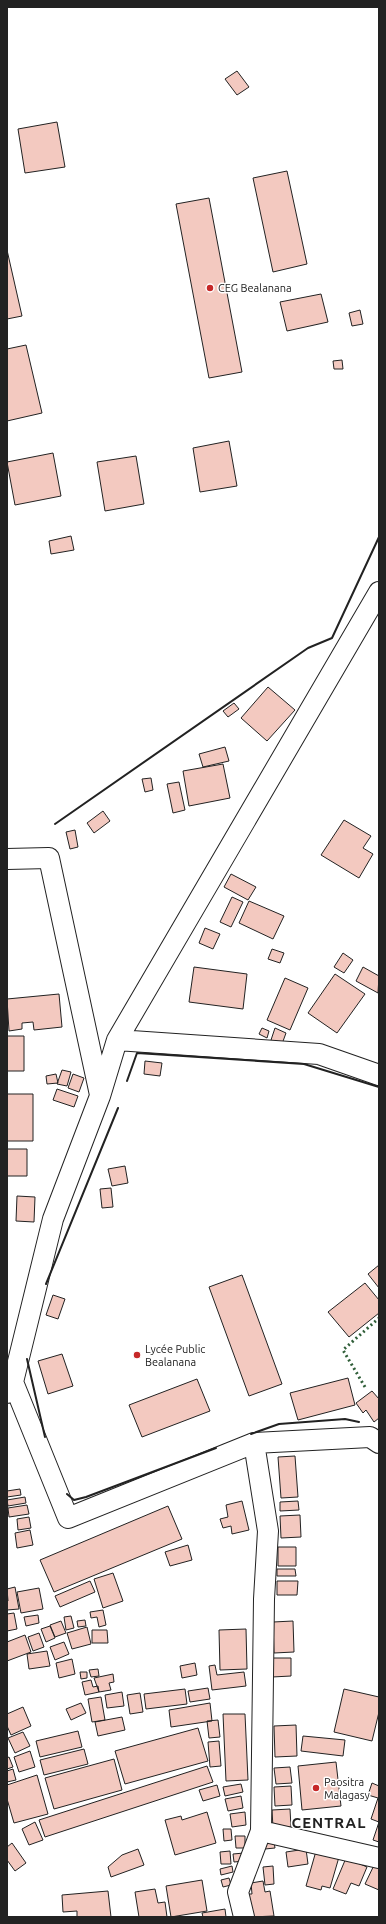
<svg xmlns="http://www.w3.org/2000/svg" width="386" height="1924" font-family="Ubuntu,sans-serif">
<rect width="100%" height="100%" fill="#fff"/>
<!-- building -->
<path fill="#f3c9c0" stroke="#222" d="M237,71L249,87L237,95L225,79Z
M57,122L65,167L25,173L18,129Z
M287,171L307,264L273,272L253,178Z
M209,198L242,372L209,378L176,204Z
M7,250L22,316L7,319Z
M321,294L328,322L287,331L280,302Z
M360,310L363,324L352,326L349,313Z
M26,345L42,413L7,421V349Z
M342,360L343,369H334L333,361Z
M229,441L237,486L200,492L193,448Z
M53,453L61,496L15,505L7,462Z
M136,456L144,504L105,511L97,462Z
M71,536L74,550L51,554L49,541Z
M268,687L295,710L267,741L241,718Z
M234,703L239,709L228,717L223,711Z
M225,747L229,761L203,767L199,754Z
M223,764L230,798L189,806L183,771Z
M151,778L153,790L145,792L142,779Z
M179,782L185,810L173,813L167,784Z
M103,811L110,821L94,833L87,823Z
M344,820L371,836L363,848L373,854L359,878L321,855Z
M75,830L78,847L70,849L66,832Z
M231,874L256,887L248,900L224,887Z
M232,897L243,902L231,927L220,922Z
M249,901L284,916L273,939L239,923Z
M205,928L220,934L213,949L199,943Z
M272,949L284,953L280,963L268,959Z
M343,953L353,960L344,973L334,967Z
M194,967L247,974L243,1009L189,1002Z
M363,967L379,976L378,993L356,981Z
M335,974L365,994L337,1033L308,1013Z
M285,978L308,988L290,1030L267,1020Z
M59,994L62,1027L34,1030L33,1022L22,1023V1029L9,1031L7,999Z
M262,1028L269,1031L267,1038L259,1034Z
M275,1028L286,1033L282,1044L271,1040Z
M7,1036H24V1071H7Z
M145,1061L162,1063L160,1076L144,1074Z
M62,1070L71,1072L67,1086L57,1084Z
M56,1074L58,1083L47,1084L46,1076Z
M73,1074L84,1078L79,1092L68,1088Z
M57,1089L78,1096L74,1107L53,1100Z
M7,1094H33V1141H7Z
M7,1149H27V1176H7Z
M125,1166L128,1183L112,1186L108,1169Z
M111,1188L113,1207L102,1208L100,1189Z
M17,1196L35,1197L34,1222L16,1221Z
M379,1265V1288L368,1274Z
M242,1275L282,1384L249,1396L209,1287Z
M365,1283L379,1300V1313L349,1337L328,1312Z
M53,1295L65,1299L58,1319L46,1315Z
M62,1354L73,1386L48,1394L38,1361Z
M348,1378L355,1405L298,1420L290,1393Z
M197,1379L210,1411L142,1437L129,1405Z
M372,1391L379,1399V1418L374,1422L366,1410L363,1413L356,1403Z
M295,1456L298,1497L281,1498L278,1457Z
M20,1489L21,1495L7,1497V1491Z
M25,1497L26,1503L8,1506L7,1500Z
M242,1501L249,1530L232,1534L231,1526L223,1528L220,1519L228,1517L226,1505Z
M298,1501L299,1510L280,1511V1502Z
M27,1505L29,1514L9,1517L8,1508Z
M168,1506L182,1539L54,1592L40,1560Z
M300,1515L301,1537L281,1538L280,1516Z
M29,1517L31,1528L18,1530L17,1519Z
M30,1530L33,1545L17,1548L15,1533Z
M188,1545L192,1560L170,1566L165,1552Z
M278,1547H296V1566H278Z
M277,1569H295L296,1576H277Z
M113,1573L123,1601L103,1608L94,1579Z
M90,1581L95,1592L60,1607L55,1596Z
M277,1581H298L297,1595H277Z
M15,1587L19,1609L7,1610V1601H8L7,1589Z
M39,1588L43,1609L21,1613L17,1592Z
M103,1610L106,1625L99,1627L97,1617L91,1618L90,1612Z
M14,1613L17,1629L7,1631V1614Z
M38,1615L39,1623L26,1626L24,1617Z
M71,1616L74,1628L66,1630L64,1617Z
M85,1620L86,1626L78,1627L77,1621Z
M61,1621L66,1633L55,1637L50,1625Z
M293,1621L294,1652L274,1653L273,1622Z
M50,1626L55,1638L46,1642L41,1629Z
M87,1627L91,1644L72,1649L67,1633Z
M246,1629L247,1669L220,1670L219,1630Z
M92,1630H107L108,1643H92Z
M39,1633L44,1647L33,1651L28,1637Z
M25,1635L31,1652L7,1661V1642Z
M64,1642L69,1654L55,1660L50,1647Z
M47,1651L50,1666L29,1669L27,1654Z
M272,1658H291V1676L272,1677Z
M72,1659L75,1674L59,1678L56,1663Z
M195,1663L197,1675L182,1678L180,1666Z
M215,1665L217,1675L244,1672L246,1686L212,1690L209,1666Z
M98,1669L99,1676L91,1677L89,1670Z
M80,1672H87V1678L81,1679Z
M113,1674L114,1682L109,1683L111,1690L99,1692L94,1678Z
M91,1680L93,1687L98,1686L99,1692L85,1695L82,1682Z
M208,1688L210,1699L190,1702L188,1691Z
M185,1689L187,1704L146,1709L144,1694Z
M344,1689L379,1697V1712L372,1741L334,1732Z
M122,1692L124,1706L107,1708L105,1695Z
M140,1693L143,1712L130,1714L127,1695Z
M101,1697L105,1720L92,1722L88,1699Z
M81,1703L86,1713L71,1720L66,1709Z
M210,1703L212,1721L171,1727L169,1710Z
M23,1707L31,1726L11,1735L7,1726V1714Z
M223,1714H245L248,1780L226,1781Z
M122,1717L125,1730L98,1736L95,1722Z
M218,1720L220,1737L209,1738L207,1721Z
M296,1725L297,1756L275,1757L274,1726Z
M198,1728L208,1761L125,1784L115,1751Z
M78,1731L82,1747L40,1757L36,1741Z
M23,1732L30,1746L15,1753L8,1738Z
M303,1736L345,1740L343,1756L301,1751Z
M219,1741L221,1766L210,1767L208,1742Z
M84,1749L88,1764L44,1775L40,1760Z
M30,1751L35,1767L19,1772L14,1757Z
M9,1757L13,1767L7,1769V1758Z
M114,1759L122,1790L54,1809L45,1778Z
M336,1762L341,1806L302,1810L298,1766Z
M207,1766L213,1782L45,1837L39,1820Z
M290,1767L292,1783L276,1784L274,1768Z
M13,1769L16,1780L7,1782V1771Z
M37,1775L48,1814L14,1823L7,1799V1785Z
M372,1783L379,1786V1842L373,1840L379,1822L371,1819L378,1798L368,1795Z
M241,1784L243,1792L225,1796L223,1787Z
M217,1785L220,1796L203,1801L199,1790Z
M291,1786L292,1805L275,1806L274,1787Z
M241,1796L243,1808L228,1811L225,1799Z
M290,1809L291,1827L273,1828L272,1810Z
M207,1812L216,1843L175,1855L165,1820L181,1816L182,1820Z
M245,1812L246,1825L232,1827L230,1814Z
M35,1822L43,1840L29,1845L22,1829Z
M223,1829H231L232,1840L224,1841Z
M235,1836H245V1848H236Z
M273,1836L275,1848L265,1849L264,1837Z
M12,1843L26,1863L15,1871L7,1860V1847Z
M138,1849L144,1865L111,1877L108,1867L122,1855Z
M306,1849L308,1864L288,1867L286,1852Z
M230,1851L231,1864H221L220,1852Z
M316,1851L339,1857L330,1888L322,1886L321,1890L306,1886Z
M244,1853L245,1861L234,1862L233,1854Z
M346,1858L367,1867L359,1886L351,1883L346,1894L333,1889Z
M376,1861L379,1862V1890L365,1884Z
M232,1866L233,1872L221,1875L220,1869Z
M273,1866L274,1884L265,1885L263,1867Z
M229,1878L231,1885L223,1887L221,1880Z
M202,1880L207,1911L171,1917L166,1886Z
M263,1881L265,1892L270,1891L274,1916L251,1917L247,1894H252L251,1883Z
M155,1889L158,1903L165,1902L167,1917H139L135,1892Z
M108,1891L111,1917H77V1911L63,1912L62,1895Z
M225,1909L226,1917H203L202,1913Z"/>
<g fill="none" stroke-linecap="round" stroke-linejoin="round">
<!-- street casing -->
<g stroke="#222" stroke-width="22">
<path id="street" d="M7,859L49,858L100,1095
M117,1040L319,1054L379,1075
M13,1382L68,1518L254,1443L370,1437L379,1443
M7,1393L13,1382L53,1219L100,1096L117,1040L379,592
M261,1831L379,1858
M244,1917L238,1892L261,1831L264,1599L268,1531L254,1443"/>
</g>
<!-- street -->
<use href="#street" stroke="#fff" stroke-width="20"/>
<!-- hedge -->
<path stroke="#2f5e38" stroke-width="3" stroke-dasharray="2 3" stroke-linecap="butt" d="M365,1387L343,1350L379,1318"/>
<!-- wall -->
<path stroke="#222" stroke-width="2" d="M55,824L308,648L332,638L379,537
M127,1081L137,1053L304,1064L379,1087
M46,1284L118,1108
M27,1359L45,1437
M251,1434L279,1424L345,1419L359,1422
M67,1494L74,1500L86,1497L216,1448"/>
</g>
<!-- markers -->
<g fill="#c62828" stroke="#fff" stroke-width="1.5">
<circle cx="210" cy="288" r="4"/>
<circle cx="137" cy="1355" r="4"/>
<circle cx="316" cy="1788" r="4"/>
</g>
<g text-anchor="middle" stroke-width="3" stroke-linejoin="round" paint-order="stroke">
<!-- poi labels -->
<g font-size="11" fill="#222" stroke="#fff" text-anchor="start">
<text x="218" y="292">CEG Bealanana</text>
<text x="145" y="1353">Lycée Public<tspan x="145" dy="13">Bealanana</tspan></text>
<text x="324" y="1786">Paositra<tspan x="324" dy="13">Malagasy</tspan></text>
</g>
<!-- district labels -->
<g font-size="15" font-weight="bold" letter-spacing="1" fill="#222" stroke="#fff">
<text x="329" y="1828">CENTRAL</text>
</g>
</g>
<!-- border -->
<rect width="386" height="1924" fill="none" stroke="#222222" stroke-width="16"/>
</svg>
